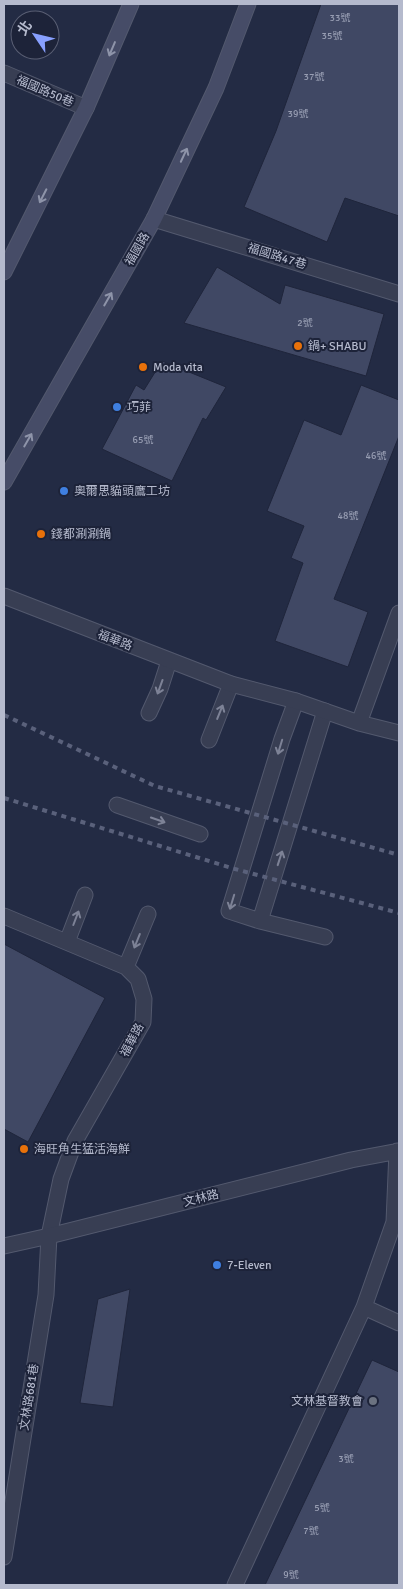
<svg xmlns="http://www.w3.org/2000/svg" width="403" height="1589" font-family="Signika,'Noto Sans TC',sans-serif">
<rect width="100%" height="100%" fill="#232b44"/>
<!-- building -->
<path fill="#404864" stroke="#1f253b" d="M321,4H399V216L345,198L327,242L244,207L276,131Z
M217,267L280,304L285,285L384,314L366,376L184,323Z
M162,361L226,387L206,420L203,418L172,481L102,449L136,385L144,390Z
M361,385L399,400V436L334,599L368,612L348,667L275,641L303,563L291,558L304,526L267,511L304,420L341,435Z
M4,944L105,998L28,1142L4,1129Z
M130,1289L113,1407L80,1403L98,1299Z
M372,1360L399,1372V1585H265Z"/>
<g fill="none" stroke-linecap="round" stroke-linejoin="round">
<!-- service casing -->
<g stroke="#53596e" stroke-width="17">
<path id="service" d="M296,701L282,739L229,911L260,921L325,937
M149,713L160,689L169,661
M209,740L231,684
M117,805L200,834
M4,916L126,967L138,979L144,999L143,1022L75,1141L61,1179L49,1236
M260,921L325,711
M67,942L85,895
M126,967L148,914"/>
</g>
<!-- minor casing -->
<g stroke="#53596e" stroke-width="17">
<path id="minor" d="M4,73L86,108
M154,219L399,294
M4,596L231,684L296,701L359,723L399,733
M359,723L399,613
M4,1246L49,1236L351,1160L399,1151
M364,1307L399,1323
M4,1557L46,1295L49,1236
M235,1585L364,1307L394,1222L397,1151"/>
</g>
<!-- secondary casing -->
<g stroke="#53596e" stroke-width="17">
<path id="secondary" d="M4,272L86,108L131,4
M4,482L154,219L216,88L248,4"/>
</g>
<!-- service -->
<use href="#service" stroke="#383e53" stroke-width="15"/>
<!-- minor -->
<use href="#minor" stroke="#383e53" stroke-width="15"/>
<!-- secondary -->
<use href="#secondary" stroke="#464c67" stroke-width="15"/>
<!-- rail -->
<path stroke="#5a617b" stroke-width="4" stroke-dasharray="5 5" stroke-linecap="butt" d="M4,715L155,786L399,855
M4,798L235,869L399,913"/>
</g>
<!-- one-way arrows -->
<defs><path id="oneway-shaft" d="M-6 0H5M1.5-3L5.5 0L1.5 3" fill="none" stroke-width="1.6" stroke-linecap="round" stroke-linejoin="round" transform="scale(1.25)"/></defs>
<g stroke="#8e94a9">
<use href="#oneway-shaft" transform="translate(112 49) rotate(113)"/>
<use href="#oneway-shaft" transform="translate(184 155) rotate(-65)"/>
<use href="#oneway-shaft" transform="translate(43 196) rotate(117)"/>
<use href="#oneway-shaft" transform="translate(108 299) rotate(-60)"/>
<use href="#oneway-shaft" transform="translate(28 440) rotate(-60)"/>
</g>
<g stroke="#7d8296">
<use href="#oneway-shaft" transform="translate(160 687) rotate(110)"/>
<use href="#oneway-shaft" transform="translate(220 712) rotate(-68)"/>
<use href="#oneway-shaft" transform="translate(280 747) rotate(107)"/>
<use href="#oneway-shaft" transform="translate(158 820) rotate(19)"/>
<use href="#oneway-shaft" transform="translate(280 858) rotate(-72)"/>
<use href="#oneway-shaft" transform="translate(232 902) rotate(107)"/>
<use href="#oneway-shaft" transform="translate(76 918) rotate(-69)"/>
<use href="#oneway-shaft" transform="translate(137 941) rotate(112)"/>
</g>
<!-- markers -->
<g fill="#e8710a" stroke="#1d2339" stroke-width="2">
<circle cx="298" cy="346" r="5"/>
<circle cx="143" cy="367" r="5"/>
<circle cx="41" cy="534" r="5"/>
<circle cx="24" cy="1149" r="5"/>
</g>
<g fill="#3f7fe0" stroke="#1d2339" stroke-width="2">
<circle cx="117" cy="407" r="5"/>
<circle cx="64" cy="491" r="5"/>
<circle cx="217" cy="1265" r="5"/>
</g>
<circle fill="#6b7280" stroke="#1d2339" stroke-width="2" cx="373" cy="1401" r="5"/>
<g text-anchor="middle" stroke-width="4" stroke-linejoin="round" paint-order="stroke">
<!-- number labels -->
<g font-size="10" fill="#989eb3">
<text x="340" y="21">33號</text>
<text x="332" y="39">35號</text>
<text x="314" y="80">37號</text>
<text x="298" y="117">39號</text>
<text x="305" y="326">2號</text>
<text x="143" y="443">65號</text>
<text x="376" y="459">46號</text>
<text x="348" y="519">48號</text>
<text x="346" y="1462">3號</text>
<text x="322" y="1511">5號</text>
<text x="311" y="1534">7號</text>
<text x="291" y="1578">9號</text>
</g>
<!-- street labels -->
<g font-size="12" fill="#b5bacd" stroke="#1d2339">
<text transform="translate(45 91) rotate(23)" y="4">福國路50巷</text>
<text transform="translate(137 249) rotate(-60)" y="4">福國路</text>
<text transform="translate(277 256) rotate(17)" y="4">福國路47巷</text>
<text transform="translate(115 640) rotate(21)" y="4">福華路</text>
<text transform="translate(132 1040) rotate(-62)" y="4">福華路</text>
<text transform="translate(201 1198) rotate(-14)" y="4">文林路</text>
<text transform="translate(29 1397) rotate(-81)" y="4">文林路681巷</text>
</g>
<!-- poi labels -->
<g font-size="12" fill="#b5bacd" stroke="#1d2339" text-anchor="start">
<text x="308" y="350">鍋+ SHABU</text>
<text x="153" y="371">Moda vita</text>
<text x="127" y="411">巧菲</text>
<text x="74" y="495">奧爾思貓頭鷹工坊</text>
<text x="51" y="538">錢都涮涮鍋</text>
<text x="34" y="1153">海旺角生猛活海鮮</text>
<text x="227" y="1269">7-Eleven</text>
<text x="363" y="1405" text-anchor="end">文林基督教會</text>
</g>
</g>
<!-- border -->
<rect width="403" height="1589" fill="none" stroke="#b5bacd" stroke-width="10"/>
<!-- north arrow -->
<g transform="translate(35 35) rotate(305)"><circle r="24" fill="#1d2339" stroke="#5a5f74"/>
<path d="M0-4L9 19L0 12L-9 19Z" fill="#88a0ff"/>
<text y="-8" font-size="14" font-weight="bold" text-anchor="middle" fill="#b5bacd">北</text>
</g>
</svg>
